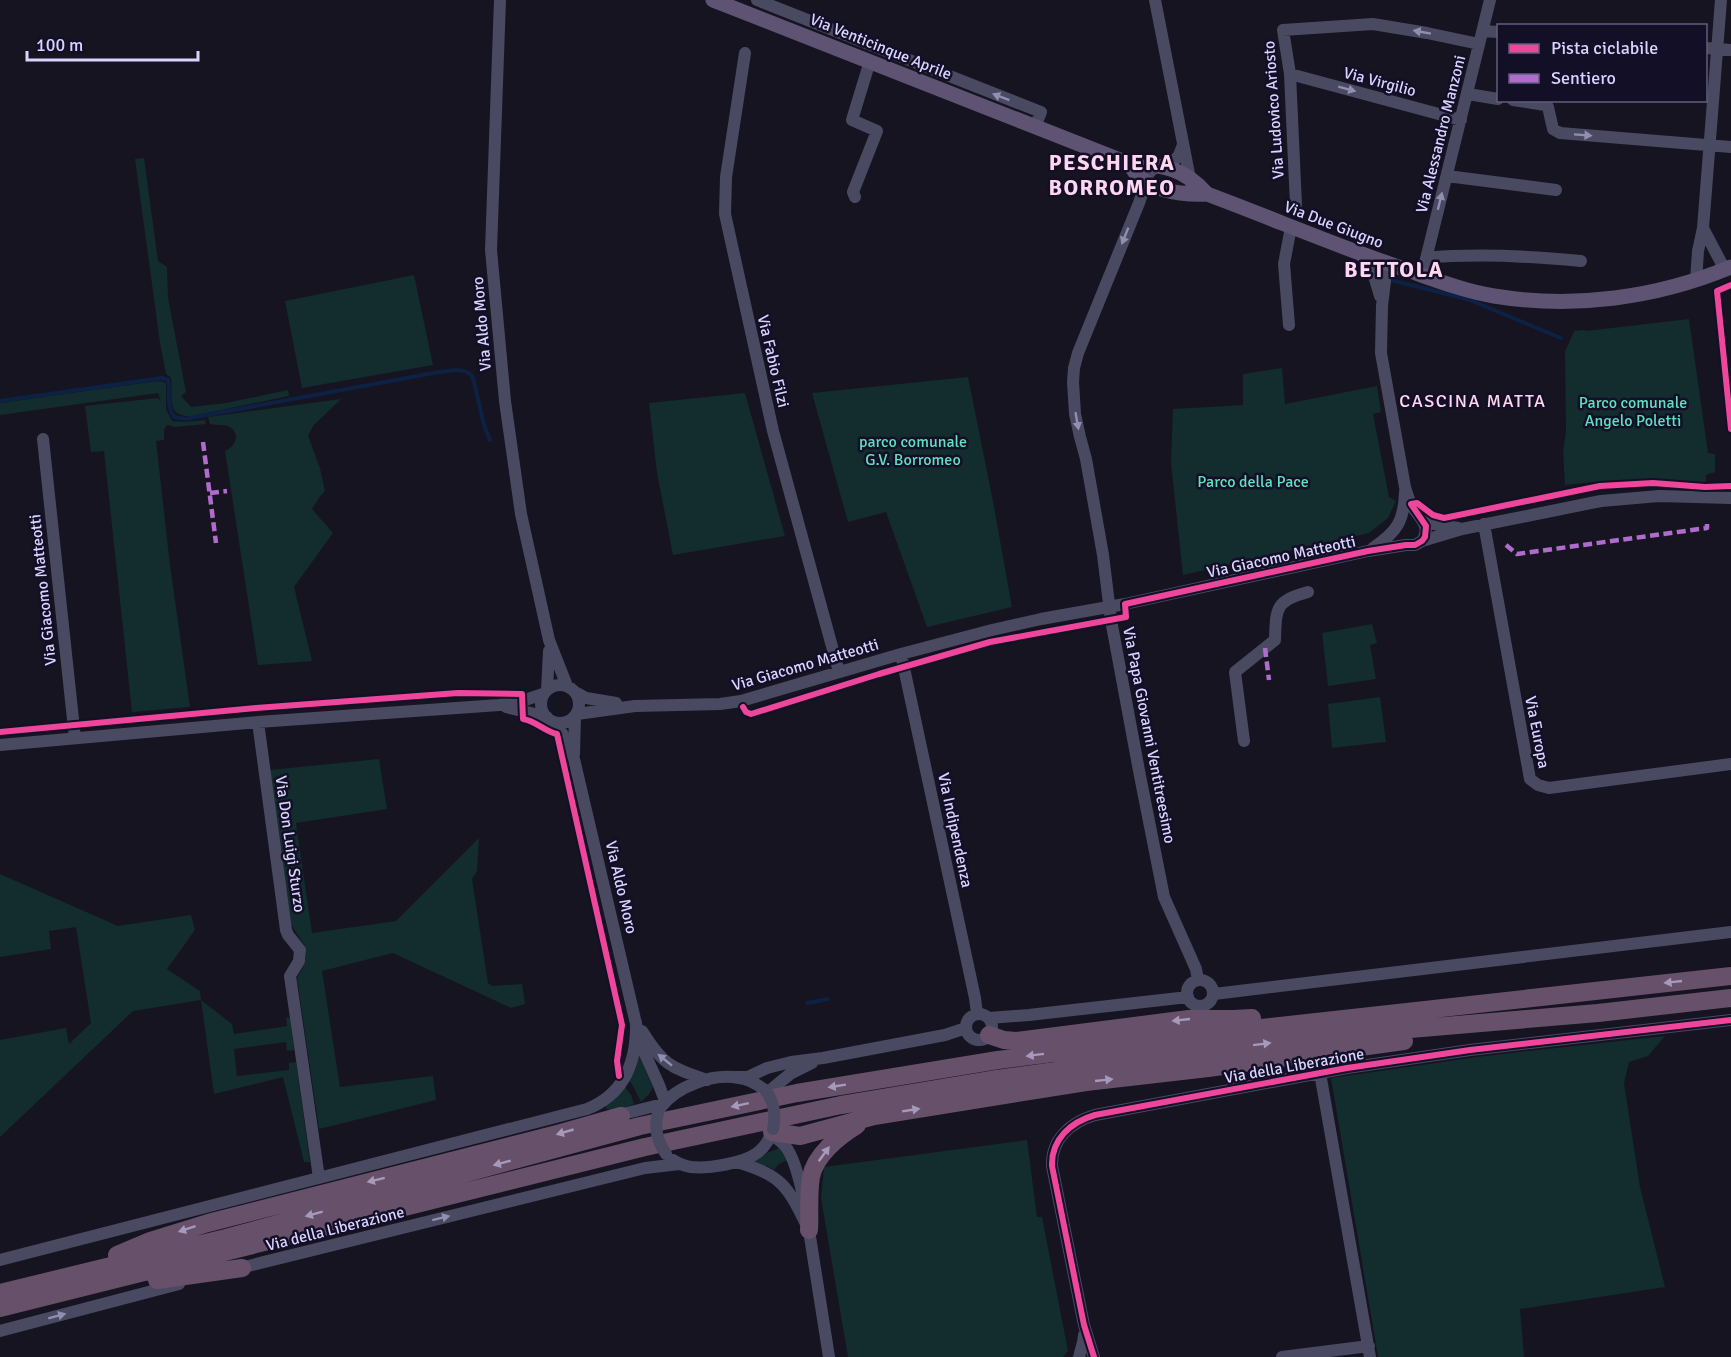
<svg xmlns="http://www.w3.org/2000/svg" width="1731" height="1357" font-family="Signika,sans-serif">
<rect width="100%" height="100%" fill="#161421"/>
<!-- green -->
<path fill="#132c2d" d="M144,158L158,261L167,267L168,298L186,392L181,396L191,407L226,403L288,390L289,396L192,416C165,418 173,396 171,378L166,374L160,343L135,159Z
M414,275L433,365L302,388L285,301Z
M1689,319L1708,453L1715,454V472L1706,475V483C1658,478 1612,480 1565,485L1563,452L1566,432L1565,352L1574,331L1583,330L1586,331Z
M1282,368L1285,404L1377,386L1381,412L1373,414L1389,497L1396,501L1388,518L1369,533L1183,575L1171,463L1173,409L1243,405V374Z
M968,377L992,496L1012,607L927,627L886,512L848,522L812,393Z
M157,381L164,382L166,384V409L172,421L183,422L205,420L206,424L175,427L167,425L164,430V440L156,441L170,565L190,707L132,712L104,451L91,452L85,406L158,398L161,401L158,393L0,415V403Z
M745,393L785,536L673,555L657,473L649,403Z
M341,399L313,426L308,436L320,468L325,491L319,498L312,509L333,533L294,587L312,661L258,665L225,451C235,447 241,434 230,427C224,424 216,426 210,424L208,417Z
M1372,624L1377,643L1370,645L1376,679L1328,686L1322,633Z
M1380,697L1386,742L1332,748L1328,704Z
M379,759L387,809L296,823L312,933L396,921L479,838L477,871L472,879L488,983L492,986L522,984L525,1004L511,1008L393,953L322,971L340,1087L433,1076L436,1100L319,1129L297,978L303,967L306,958L305,946L290,923L270,770Z
M0,874L118,926L191,915L195,930L167,969L200,991L201,1000L232,1024L234,1034L287,1026L286,1017L290,1018L294,1050L287,1051L286,1042L234,1049L237,1076L289,1070V1063L296,1062L310,1162H304L283,1077L214,1094L201,1000L133,1011L0,1137V1040L66,1028L69,1044L91,1023L76,927L49,931L51,949L0,957Z
M1665,1036L1648,1056L1629,1062L1624,1083L1640,1187L1665,1287L1520,1309L1524,1357H1378L1331,1078L1484,1056Z
M639,1055L653,1087L649,1094L641,1102L634,1088L629,1080Z
M625,1087L631,1095L634,1104L617,1111L606,1109V1105Z
M1027,1140L1037,1217H1042L1068,1351L1063,1357H848L821,1198L824,1167Z
M782,1147L787,1160L779,1164L774,1170L767,1166L751,1163L767,1153Z"/>
<g fill="none" stroke-linecap="round" stroke-linejoin="round">
<!-- stream -->
<path stroke="#0d2144" stroke-width="4" d="M1391,280L1470,300L1561,338
M0,401L162,378L168,380C170,393 166,405 174,417L185,419L439,372C451,371 466,366 473,378L484,425L490,440
M807,1003L828,999"/>
<!-- minor -->
<path stroke="#4a4962" stroke-width="12" d="M500,0L491,250L505,401L521,514L549,640L567,686
M757,0L1041,112L1035,127
M1155,0L1191,184
M1483,31L1498,32
M1706,48L1731,50
M745,53L726,177L725,214L773,431L839,672
M1290,74L1461,120
M1468,94L1498,99
M1513,100L1545,105L1548,107L1553,129L1560,133L1731,147
M1183,145L1179,155L1174,161L1155,167L1149,173L1139,203L1078,353L1074,368L1073,382L1075,414L1080,437L1086,459L1103,555L1111,620L1140,776L1164,897L1196,969L1198,980
M1447,176L1556,190
M855,197L853,192L877,131L852,120L870,61
M1296,205L1290,74L1283,30L1373,24L1427,33L1479,44
M1703,228L1725,270
M1360,254L1372,269L1380,296
M1426,258C1478,253 1529,256 1581,261
M1387,264L1382,306L1381,353L1405,487C1407,494 1409,500 1412,506C1419,518 1432,526 1422,541
M1422,275L1490,0
M1696,281L1698,251L1703,228L1721,0
M1289,325L1284,264L1291,227
M43,439L75,738
M1424,522L1458,528
M1484,524L1530,779L1538,785L1549,788L1731,764
M1373,548C1397,532 1404,521 1405,492
M901,654L975,998L977,1014
M541 704a19 19 0 1 1 38 0a19 19 0 1 1-38 0Z
M547,690L549,651
M575,692L586,698L616,703
M506,707L547,717
M577,714L635,706L720,704L741,701L901,654L992,630L1041,619L1125,604L1368,551L1406,545H1415L1422,541L1462,529L1601,501L1659,496L1731,498
M551,721L562,733L574,759L641,1045L659,1085L665,1101
M258,722L286,930L288,935L300,950L299,961L290,976L319,1178
M1244,741L1235,672L1275,640C1276,608 1275,601 1308,592
M0,745L258,722L499,705L522,701L543,694
M574,754L575,716
M1187 993a13 13 0 1 1 26 0a13 13 0 1 1-26 0Z
M1214,994L1731,932
M966 1027a13 13 0 1 1 26 0a13 13 0 1 1-26 0Z
M989,1018L1029,1015L1188,997
M642,1031C663,1065 670,1067 707,1080
M1320,1073L1370,1357
M735,1077H748L767,1068L791,1062L823,1058L945,1035L966,1028
M773,1088L790,1074L812,1063
M661,1107C677,1086 713,1073 739,1078C749,1079 757,1084 765,1090
M615,1116L663,1104
M771,1134C776,1138 782,1142 786,1147C795,1159 801,1186 804,1201
M673,1160C679,1164 685,1166 691,1167C708,1169 744,1163 757,1153C765,1147 770,1139 773,1129
M737,1162C782,1176 787,1185 807,1226
M808,1224L829,1357
M0,1260L587,1109C625,1094 637,1061 636,1022
M236,1269L645,1168L679,1164
M0,1331L179,1284
M1079,1357L1083,1342L1084,1335
M1094,1357L1084,1325L1052,1166C1051,1139 1071,1122 1095,1115L1347,1068L1470,1050L1731,1020
M1282,1357L1369,1346"/>
<!-- major -->
<path stroke="#5e5373" stroke-width="15" d="M713,0L1130,164C1163,164 1185,169 1207,194
M1130,164C1142,191 1181,195 1207,194C1274,219 1339,247 1407,270C1436,280 1464,291 1494,296C1574,309 1657,298 1731,267"/>
<!-- highway -->
<path stroke="#67516a" stroke-width="18" d="M989,1035L1004,1040L1016,1041L1189,1019H1234L1252,1018
M772,1132L800,1136L874,1116L1086,1082L1208,1068L1404,1041
M809,1230C810,1213 808,1194 811,1177C815,1155 839,1136 857,1125
M117,1255L150,1241L208,1223L561,1133L621,1116
M157,1280L242,1268
M0,1293L226,1238L640,1126L797,1093L998,1060L1198,1035L1731,976
M0,1308L645,1147L841,1105L997,1079L1204,1051L1339,1035L1598,1013L1731,998"/>
<!-- minor-bridge -->
<path stroke="#4a4962" stroke-width="12" d="M765,1090C774,1100 776,1116 773,1129
M658,1113C654,1127 657,1141 666,1154"/>
<!-- quiet -->
<path stroke="#b06ccc" stroke-width="4.5" stroke-dasharray="9 4.5" stroke-linecap="butt" d="M203,442L216,543
M210,493L227,491
M1506,545L1517,554L1707,528V524
M1265,648L1269,680"/>
<!-- cycleway casing -->
<g stroke="#130f26" stroke-width="10">
<path id="cycleway" d="M1731,285L1717,291L1731,429
M743,707L746,712L751,714L879,674L990,642L1126,617L1125,604L1368,551L1406,545H1415L1422,541L1425,537L1426,526L1411,504L1417,503L1433,515L1444,518L1600,486L1653,483L1705,487L1731,486
M0,732L256,708L458,693L522,694L523,719C536,721 544,731 557,734L622,1025L617,1061L619,1076
M1094,1357L1084,1325L1052,1166C1051,1139 1071,1122 1095,1115L1347,1068L1470,1050L1731,1020"/>
</g>
<!-- cycleway -->
<use href="#cycleway" stroke="#ed469a" stroke-width="6"/>
</g>
<!-- one-way arrows -->
<defs><path id="oneway-solid" d="M-6-.8H1V-3.2L6.5 0L1 3.2V.8H-6Z" transform="scale(1.5)"/></defs>
<g fill="#928eb0">
<use href="#oneway-solid" transform="translate(1422 32) rotate(-170)"/>
<use href="#oneway-solid" transform="translate(1347 89) rotate(15)"/>
<use href="#oneway-solid" transform="translate(1001 97) rotate(-159)"/>
<use href="#oneway-solid" transform="translate(1583 135) rotate(4)"/>
<use href="#oneway-solid" transform="translate(1440 201) rotate(-76)"/>
<use href="#oneway-solid" transform="translate(1125 236) rotate(112)"/>
<use href="#oneway-solid" transform="translate(1077 421) rotate(80)"/>
<use href="#oneway-solid" transform="translate(665 1060) rotate(-141)"/>
<use href="#oneway-solid" transform="translate(441 1218) rotate(-14)"/>
<use href="#oneway-solid" transform="translate(57 1316) rotate(-15)"/>
</g>
<g fill="#a699bc">
<use href="#oneway-solid" transform="translate(1673 982) rotate(174)"/>
<use href="#oneway-solid" transform="translate(1181 1020) rotate(174)"/>
<use href="#oneway-solid" transform="translate(1262 1044) rotate(-7)"/>
<use href="#oneway-solid" transform="translate(1035 1055) rotate(173)"/>
<use href="#oneway-solid" transform="translate(1104 1080) rotate(-6)"/>
<use href="#oneway-solid" transform="translate(837 1086) rotate(171)"/>
<use href="#oneway-solid" transform="translate(740 1105) rotate(168)"/>
<use href="#oneway-solid" transform="translate(911 1110) rotate(-9)"/>
<use href="#oneway-solid" transform="translate(565 1132) rotate(164)"/>
<use href="#oneway-solid" transform="translate(824 1154) rotate(-54)"/>
<use href="#oneway-solid" transform="translate(502 1163) rotate(165)"/>
<use href="#oneway-solid" transform="translate(376 1180) rotate(166)"/>
<use href="#oneway-solid" transform="translate(314 1214) rotate(165)"/>
<use href="#oneway-solid" transform="translate(187 1229) rotate(162)"/>
</g>
<g text-anchor="middle" stroke-width="5" stroke-linejoin="round" paint-order="stroke">
<!-- street labels -->
<g font-size="16" fill="#d9d4ff" stroke="#130f26">
<text transform="translate(881 46) rotate(22)" y="6">Via Venticinque Aprile</text>
<text transform="translate(1380 81) rotate(15)" y="6">Via Virgilio</text>
<text transform="translate(1273 110) rotate(-94)" y="6">Via Ludovico Ariosto</text>
<text transform="translate(1440 134) rotate(-76)" y="6">Via Alessandro Manzoni</text>
<text transform="translate(1334 224) rotate(21)" y="6">Via Due Giugno</text>
<text transform="translate(481 324) rotate(-95)" y="6">Via Aldo Moro</text>
<text transform="translate(774 361) rotate(77)" y="6">Via Fabio Filzi</text>
<text transform="translate(1281 556) rotate(-12)" y="6">Via Giacomo Matteotti</text>
<text transform="translate(42 590) rotate(-96)" y="6">Via Giacomo Matteotti</text>
<text transform="translate(805 664) rotate(-16)" y="6">Via Giacomo Matteotti</text>
<text transform="translate(1538 732) rotate(79)" y="6">Via Europa</text>
<text transform="translate(1150 735) rotate(79)" y="6">Via Papa Giovanni Ventitreesimo</text>
<text transform="translate(956 830) rotate(78)" y="6">Via Indipendenza</text>
<text transform="translate(291 844) rotate(82)" y="6">Via Don Luigi Sturzo</text>
<text transform="translate(622 887) rotate(77)" y="6">Via Aldo Moro</text>
<text transform="translate(1294 1065) rotate(-10)" y="6">Via della Liberazione</text>
<text transform="translate(335 1228) rotate(-14)" y="6">Via della Liberazione</text>
</g>
<!-- park labels -->
<g font-size="16" fill="#5fe0c0" stroke="#130f26">
<text x="1633" y="408">Parco comunale<tspan x="1633" dy="18">Angelo Poletti</tspan></text>
<text x="913" y="447">parco comunale<tspan x="913" dy="18">G.V. Borromeo</tspan></text>
<text x="1253" y="487">Parco della Pace</text>
</g>
<!-- neighbourhood labels -->
<g font-size="18" letter-spacing="1.5" fill="#ffd6f0" stroke="#130f26">
<text x="1473" y="407">CASCINA MATTA</text>
</g>
<!-- district labels -->
<g font-size="22" font-weight="bold" letter-spacing="1.5" fill="#ffd6f0" stroke="#130f26">
<text x="1112" y="170">PESCHIERA<tspan x="1112" dy="25">BORROMEO</tspan></text>
<text x="1394" y="277">BETTOLA</text>
</g>
</g>
<!-- legend -->
<rect x="1497" y="24" width="210" height="78" fill="#130f26" stroke="#625e7d" stroke-width="1.5"/>
<rect x="1509" y="44" width="30" height="9" fill="#ed469a" stroke="#625e7d" stroke-width="1.5"/>
<text x="1551" y="54" font-size="18" fill="#d9d4ff">Pista ciclabile</text>
<rect x="1509" y="74" width="30" height="9" fill="#b06ccc" stroke="#625e7d" stroke-width="1.5"/>
<text x="1551" y="84" font-size="18" fill="#d9d4ff">Sentiero</text>
<!-- scale -->
<path d="M27 51v9h171v-9" fill="none" stroke="#d9d4ff" stroke-width="3"/>
<text x="36" y="51" font-size="18" fill="#d9d4ff" stroke="#130f26" stroke-width="4.5" paint-order="stroke">100 m</text>
</svg>
